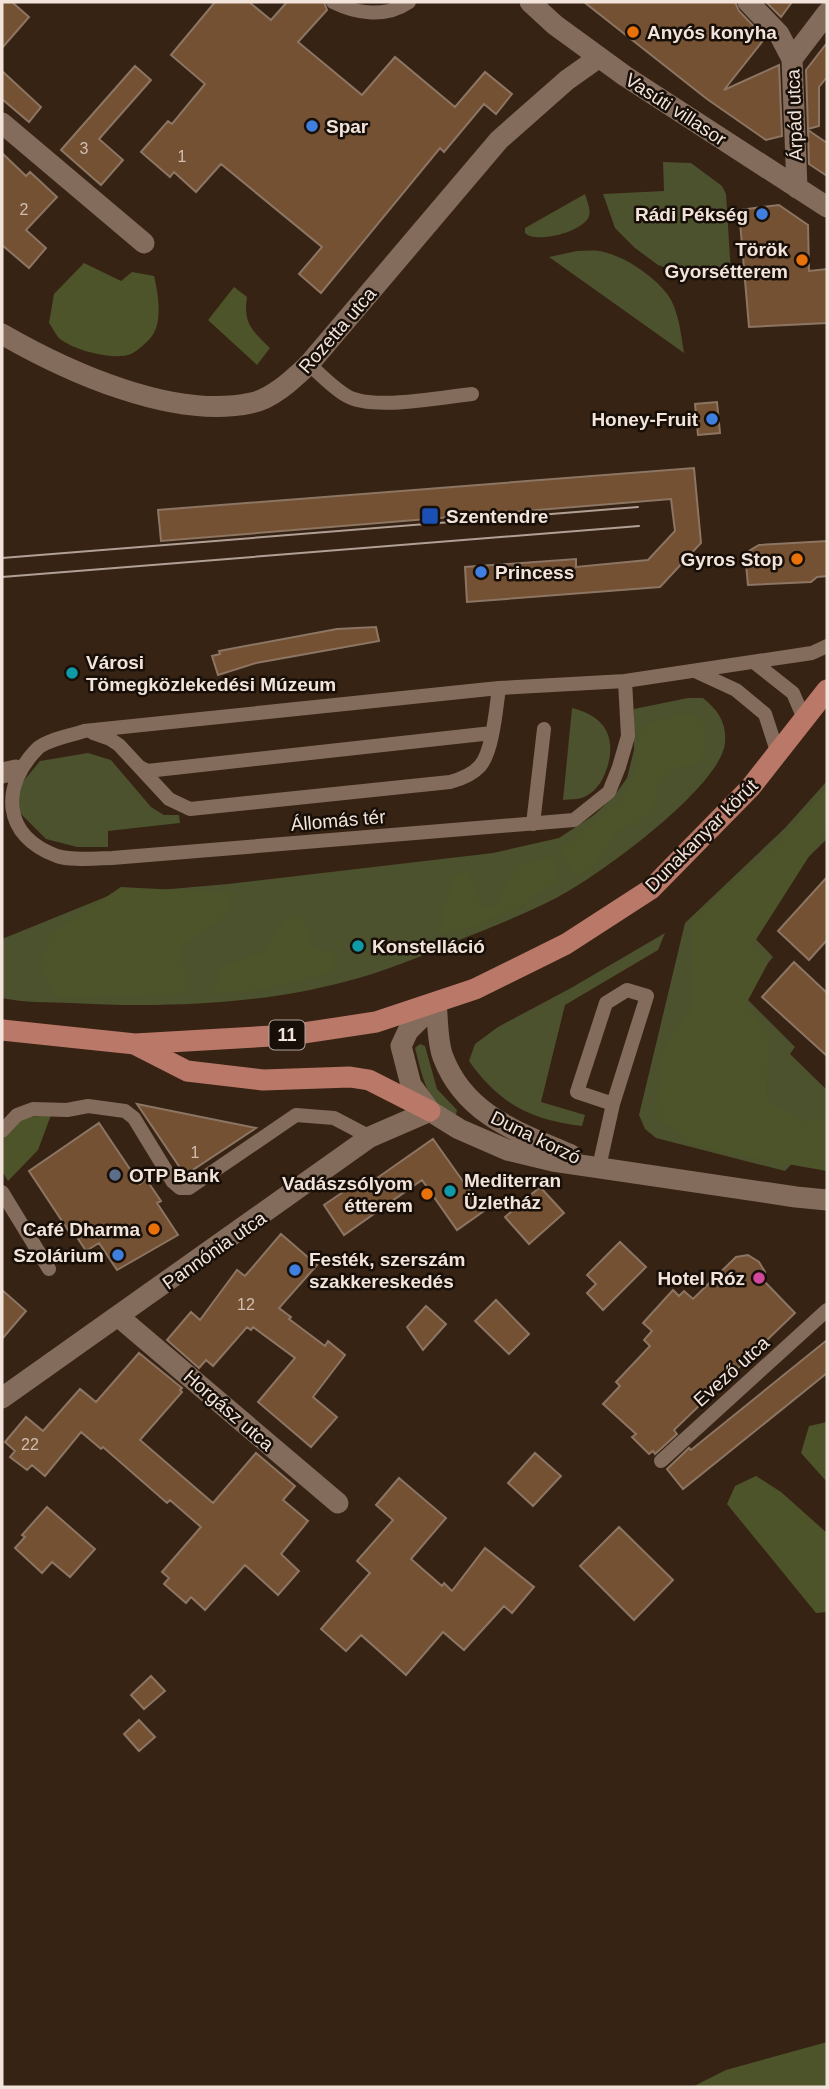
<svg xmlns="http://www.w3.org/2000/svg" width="829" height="2089" font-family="Arial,sans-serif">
<rect width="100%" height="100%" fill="#372314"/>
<!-- green -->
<path fill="#4c512e" d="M663,162L691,163L722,186L726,194L731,273L692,276L658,265L635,248L615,228L603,194L664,191Z
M585,194C587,201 591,209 589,216C584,232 536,244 525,233V228Z
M577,251C584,251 592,250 599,251C623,255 653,275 668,295C679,311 681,335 684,353L549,257Z
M688,698H703C718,710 727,723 725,743C721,787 596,878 556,898C525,914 492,927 459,940C422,956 384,972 344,982C258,1005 159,1008 70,1003C48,1002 24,1003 2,998V939L113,894L228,884L493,853L559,838L594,815L614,796L627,778L634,750V709Z
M572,708C603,716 616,734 608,765C604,778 598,790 586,796C580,800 570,799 563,800Z
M88,753L111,760L151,807L164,815H179L180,823L108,831V847H77L46,839L20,813L16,790L40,761Z
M827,781V839L790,875L748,931L773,957L742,994L795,1047L790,1054L827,1090V1126L785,1171L656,1138L645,1129L639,1115L685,923L785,828Z
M665,933L658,950L565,1005L541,1102L585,1115L582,1126C530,1120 500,1104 469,1061L475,1044L498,1027L571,988Z
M420,1044L425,1046L437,1089L457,1110L456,1115C428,1111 421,1071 415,1048Z"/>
<!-- forest -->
<path fill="#4d5429" d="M84,263L121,281L132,272L154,276C158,292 163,321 152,336C149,341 137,351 131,354C114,361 71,350 58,337C55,333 52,327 49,323L54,294Z
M234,287L247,297C243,324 252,330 270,348L257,365L208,320Z
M684,713L703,720L706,749L698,764L674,768L659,783L654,806L641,821L619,830L588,872L572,875L561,849L618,803L637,772L639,734L647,724Z
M827,786V828L752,946L768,963L746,1004L768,1035L767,1099L804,1122L827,1117V1171L731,1154L691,1144L656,1115L662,1049L691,1011L692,920L718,894L773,848Z
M553,856L557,881L527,902L474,927L439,932L453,876L468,871L483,910L498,903L519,865Z
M121,887L232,893L227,914L182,946L186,994L56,997L40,966L51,934Z
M303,918L313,946L336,954L333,972L257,991L213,994L221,967L265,952L284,919Z
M51,1115L38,1150L8,1181L2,1171V1140L21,1118Z
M827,1422V1482L801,1453L809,1426Z
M756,1476L781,1492L827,1533V1612L816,1613L727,1504L735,1486Z
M827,2042V2087H692L726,2070Z"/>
<!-- building -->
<path fill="#745133" stroke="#8c7563" stroke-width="2" d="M2,2H12L29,17L2,48Z
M215,2H249L271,20L287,2H324L327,10L298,42L362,95L395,57L455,107L485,72L512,94L496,114L484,104L444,152L440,148L321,293L299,274L322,247L221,164L196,192L174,172L170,177L141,152L168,121L172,124L205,84L171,55Z
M584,2H735L739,11L765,38L724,90L779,65L782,136L766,140L707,99Z
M766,2H792L781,17Z
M827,43V77L819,87V126L808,129L806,70Z
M135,66L151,80L99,139L123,160L101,185L61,150Z
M2,71L41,107L29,122L2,99Z
M808,130L827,143V176L809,164Z
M2,153L26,176L30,172L57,197L26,230L46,248L29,268L2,245Z
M779,205L808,225L809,271L827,269V323L749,327L739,210Z
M717,402L720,433L698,435L695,404Z
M694,468L701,543L660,587L467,602L465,567L576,559V567L648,560L675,531L671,499L161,541L158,510Z
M827,541V576L817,577L811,582L748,585L746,564L749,551L759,545Z
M376,627L379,641L256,663L218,675L212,656L220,654L219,651L337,629Z
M827,877V940L809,960L778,931Z
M794,962L827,993V1056L762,997Z
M137,1104L256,1128L185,1175Z
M99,1123L140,1184L146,1179L161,1201L157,1203L178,1235L117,1270L99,1243L86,1251L73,1231L70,1233L29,1171Z
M433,1139L484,1211L457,1230L422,1180L344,1235L324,1205L365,1177L370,1183Z
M540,1187L564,1213L529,1244L505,1217Z
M281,1234L317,1265L279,1308L291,1317L289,1319L325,1346L328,1341L345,1355L313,1397L337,1417L311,1447L258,1402L295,1358L253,1327L251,1330L247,1327L213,1366L206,1360L199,1368L167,1340L191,1312L200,1320L237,1270L245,1276Z
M620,1242L646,1267L603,1310L587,1293L596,1284L587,1275Z
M748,1255L759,1262L765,1272L763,1280L795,1313L674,1430L677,1434L655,1454L653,1451L649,1454L632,1437L636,1434L603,1404L620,1386L616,1382L650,1346L644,1340L652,1331L643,1323L673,1290L679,1296L684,1291L693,1299L736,1257Z
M2,1290L26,1311L2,1339Z
M496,1300L529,1334L509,1354L475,1321Z
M426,1306L446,1324L423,1350L407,1327Z
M827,1340V1373L683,1489L667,1469L689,1448L691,1450Z
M139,1353L182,1388L180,1390L182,1392L140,1440L213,1503L256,1453L295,1486L283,1500L308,1521L281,1554L299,1571L278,1595L245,1565L205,1610L191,1597L186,1603L164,1584L169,1578L162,1572L201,1527L170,1500L167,1503L103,1447L101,1449L81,1432L45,1476L32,1465L27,1470L10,1457L15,1451L5,1442L26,1417L43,1431L80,1389L96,1402Z
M535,1453L561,1476L533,1506L508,1483Z
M399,1478L446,1518L411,1559L442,1586L444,1583L452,1591L485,1548L534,1587L512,1613L504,1606L464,1650L443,1632L406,1675L361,1635L346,1651L321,1629L370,1573L357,1561L393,1520L376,1505Z
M47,1507L95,1549L70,1577L52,1562L42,1573L15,1548L25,1537L22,1535Z
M619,1527L673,1580L634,1620L580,1566Z
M151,1676L165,1691L144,1709L131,1695Z
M139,1720L155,1737L139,1751L124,1734Z"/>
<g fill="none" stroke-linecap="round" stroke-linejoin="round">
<!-- service -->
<path stroke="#846c5c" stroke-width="14" d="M333,2C357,14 386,18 409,2
M309,364C321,375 333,388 347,396C373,411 442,397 472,394
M755,663L793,693L805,721
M697,672L736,690L765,714L778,754
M625,681L628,736L619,767L609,792L574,820L112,858C95,858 72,861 57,856C2,836 0,786 38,748C49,739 70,736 84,731L499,688L625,681L812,653L827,646
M93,733L110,739L119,745L169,799L190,809L450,782C461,779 472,775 480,766C493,751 496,708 499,688
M140,767L147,771L492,733
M533,824L544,729
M2,1131L17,1115L33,1109L67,1110L88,1106L125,1111L134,1118L173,1182L180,1188H189L296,1115L334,1118L370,1137
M599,1167L613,1104L647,996L627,990L606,1003L577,1092L613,1104
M2,1192L49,1269
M661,1461L827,1310"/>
<!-- minor -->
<path stroke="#846c5c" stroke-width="21" d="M530,2L555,25L625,76L827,207
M748,2L779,34L792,59
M2,123L144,243
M797,188L792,59L827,13
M2,334C68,372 174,420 251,403C273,399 294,378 309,364L499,140L567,80L598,58
M2,773L16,770
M119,1317L338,1503
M2,1398L370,1137L430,1111"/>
<!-- tertiary -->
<path stroke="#846c5c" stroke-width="21" d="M436,1003L408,1031L401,1046L411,1085L430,1111L459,1129L507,1150L553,1161L796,1197L827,1200
M436,1003C438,1020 437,1041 443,1057C465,1115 518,1132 571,1155"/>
<!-- primary -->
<path stroke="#ba7868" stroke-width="21" d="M2,1030L135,1044L290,1035L376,1022L475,989L566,944L651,889L750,788L827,690
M136,1045L187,1071L263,1080L350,1077L369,1080L430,1111"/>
<!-- tram -->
<path stroke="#b0a095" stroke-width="2" d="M2,558L638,507
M2,577L639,526"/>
</g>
<!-- markers -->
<g fill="#e8710a" stroke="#180f08" stroke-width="2.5">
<circle cx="633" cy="32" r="7"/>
<circle cx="802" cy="260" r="7"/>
<circle cx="797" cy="559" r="7"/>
<circle cx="427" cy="1194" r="7"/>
<circle cx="154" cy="1229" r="7"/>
</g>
<g fill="#3f7fe0" stroke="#180f08" stroke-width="2.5">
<circle cx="312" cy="126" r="7"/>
<circle cx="762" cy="214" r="7"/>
<circle cx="712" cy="419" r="7"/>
<circle cx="481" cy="572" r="7"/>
<circle cx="118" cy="1255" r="7"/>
<circle cx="295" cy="1270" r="7"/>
</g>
<rect fill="#1a4fb4" stroke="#180f08" stroke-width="2.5" x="421" y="507" width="18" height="18" rx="3.5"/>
<g fill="#0f9aa8" stroke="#180f08" stroke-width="2.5">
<circle cx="72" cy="673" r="7"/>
<circle cx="358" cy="946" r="7"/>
<circle cx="450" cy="1191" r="7"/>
</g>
<circle fill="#5c6f8a" stroke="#180f08" stroke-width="2.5" cx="115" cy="1175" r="7"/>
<circle fill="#d1479c" stroke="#180f08" stroke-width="2.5" cx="759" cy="1278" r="7"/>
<g text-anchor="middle" stroke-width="5" stroke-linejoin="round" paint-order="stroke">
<!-- number labels -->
<g font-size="16" fill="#d2bfb1">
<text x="84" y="154">3</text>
<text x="182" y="162">1</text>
<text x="24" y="215">2</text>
<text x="195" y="1158">1</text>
<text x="246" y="1310">12</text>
<text x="30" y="1450">22</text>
</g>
<!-- shield labels -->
<rect fill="#180f08" stroke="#b1a49c" stroke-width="2" x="269.5" y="1020.5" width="35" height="29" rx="5"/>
<g font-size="18" font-weight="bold" fill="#f2e4db">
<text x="287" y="1041">11</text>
</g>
<!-- poi labels -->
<g font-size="19" font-weight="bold" fill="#f2e4db" stroke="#180f08" text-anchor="start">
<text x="647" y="39">Anyós konyha</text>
<text x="326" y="133">Spar</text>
<text x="748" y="221" text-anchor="end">Rádi Pékség</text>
<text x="788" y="256" text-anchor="end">Török<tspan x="788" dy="22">Gyorsétterem</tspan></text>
<text x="698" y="426" text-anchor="end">Honey-Fruit</text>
<text x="446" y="523">Szentendre</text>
<text x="783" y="566" text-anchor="end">Gyros Stop</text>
<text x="495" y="579">Princess</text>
<text x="86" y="669">Városi<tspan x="86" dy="22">Tömegközlekedési Múzeum</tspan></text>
<text x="372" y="953">Konstelláció</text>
<text x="129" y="1182">OTP Bank</text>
<text x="464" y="1187">Mediterran<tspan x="464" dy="22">Üzletház</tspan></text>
<text x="413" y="1190" text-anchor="end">Vadászsólyom<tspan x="413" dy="22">étterem</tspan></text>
<text x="140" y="1236" text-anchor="end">Café Dharma</text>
<text x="104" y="1262" text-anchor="end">Szolárium</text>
<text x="309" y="1266">Festék, szerszám<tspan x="309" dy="22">szakkereskedés</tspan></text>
<text x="745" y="1285" text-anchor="end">Hotel Róz</text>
</g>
<!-- street labels -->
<g font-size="19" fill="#f2e4db" stroke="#180f08">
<text transform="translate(676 109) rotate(33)" y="7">Vasúti villasor</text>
<text transform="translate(794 115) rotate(-92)" y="7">Árpád utca</text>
<text transform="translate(337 330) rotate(-49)" y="7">Rozetta utca</text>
<text transform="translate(338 820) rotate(-5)" y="7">Állomás tér</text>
<text transform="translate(701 835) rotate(-45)" y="7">Dunakanyar körút</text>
<text transform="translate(536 1137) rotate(26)" y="7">Duna korzó</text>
<text transform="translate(214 1250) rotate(-35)" y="7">Pannónia utca</text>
<text transform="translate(731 1371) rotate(-42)" y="7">Evező utca</text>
<text transform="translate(229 1410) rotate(41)" y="7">Horgász utca</text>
</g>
</g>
<!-- border -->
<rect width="829" height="2089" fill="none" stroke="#f2e4db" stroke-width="7"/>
</svg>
